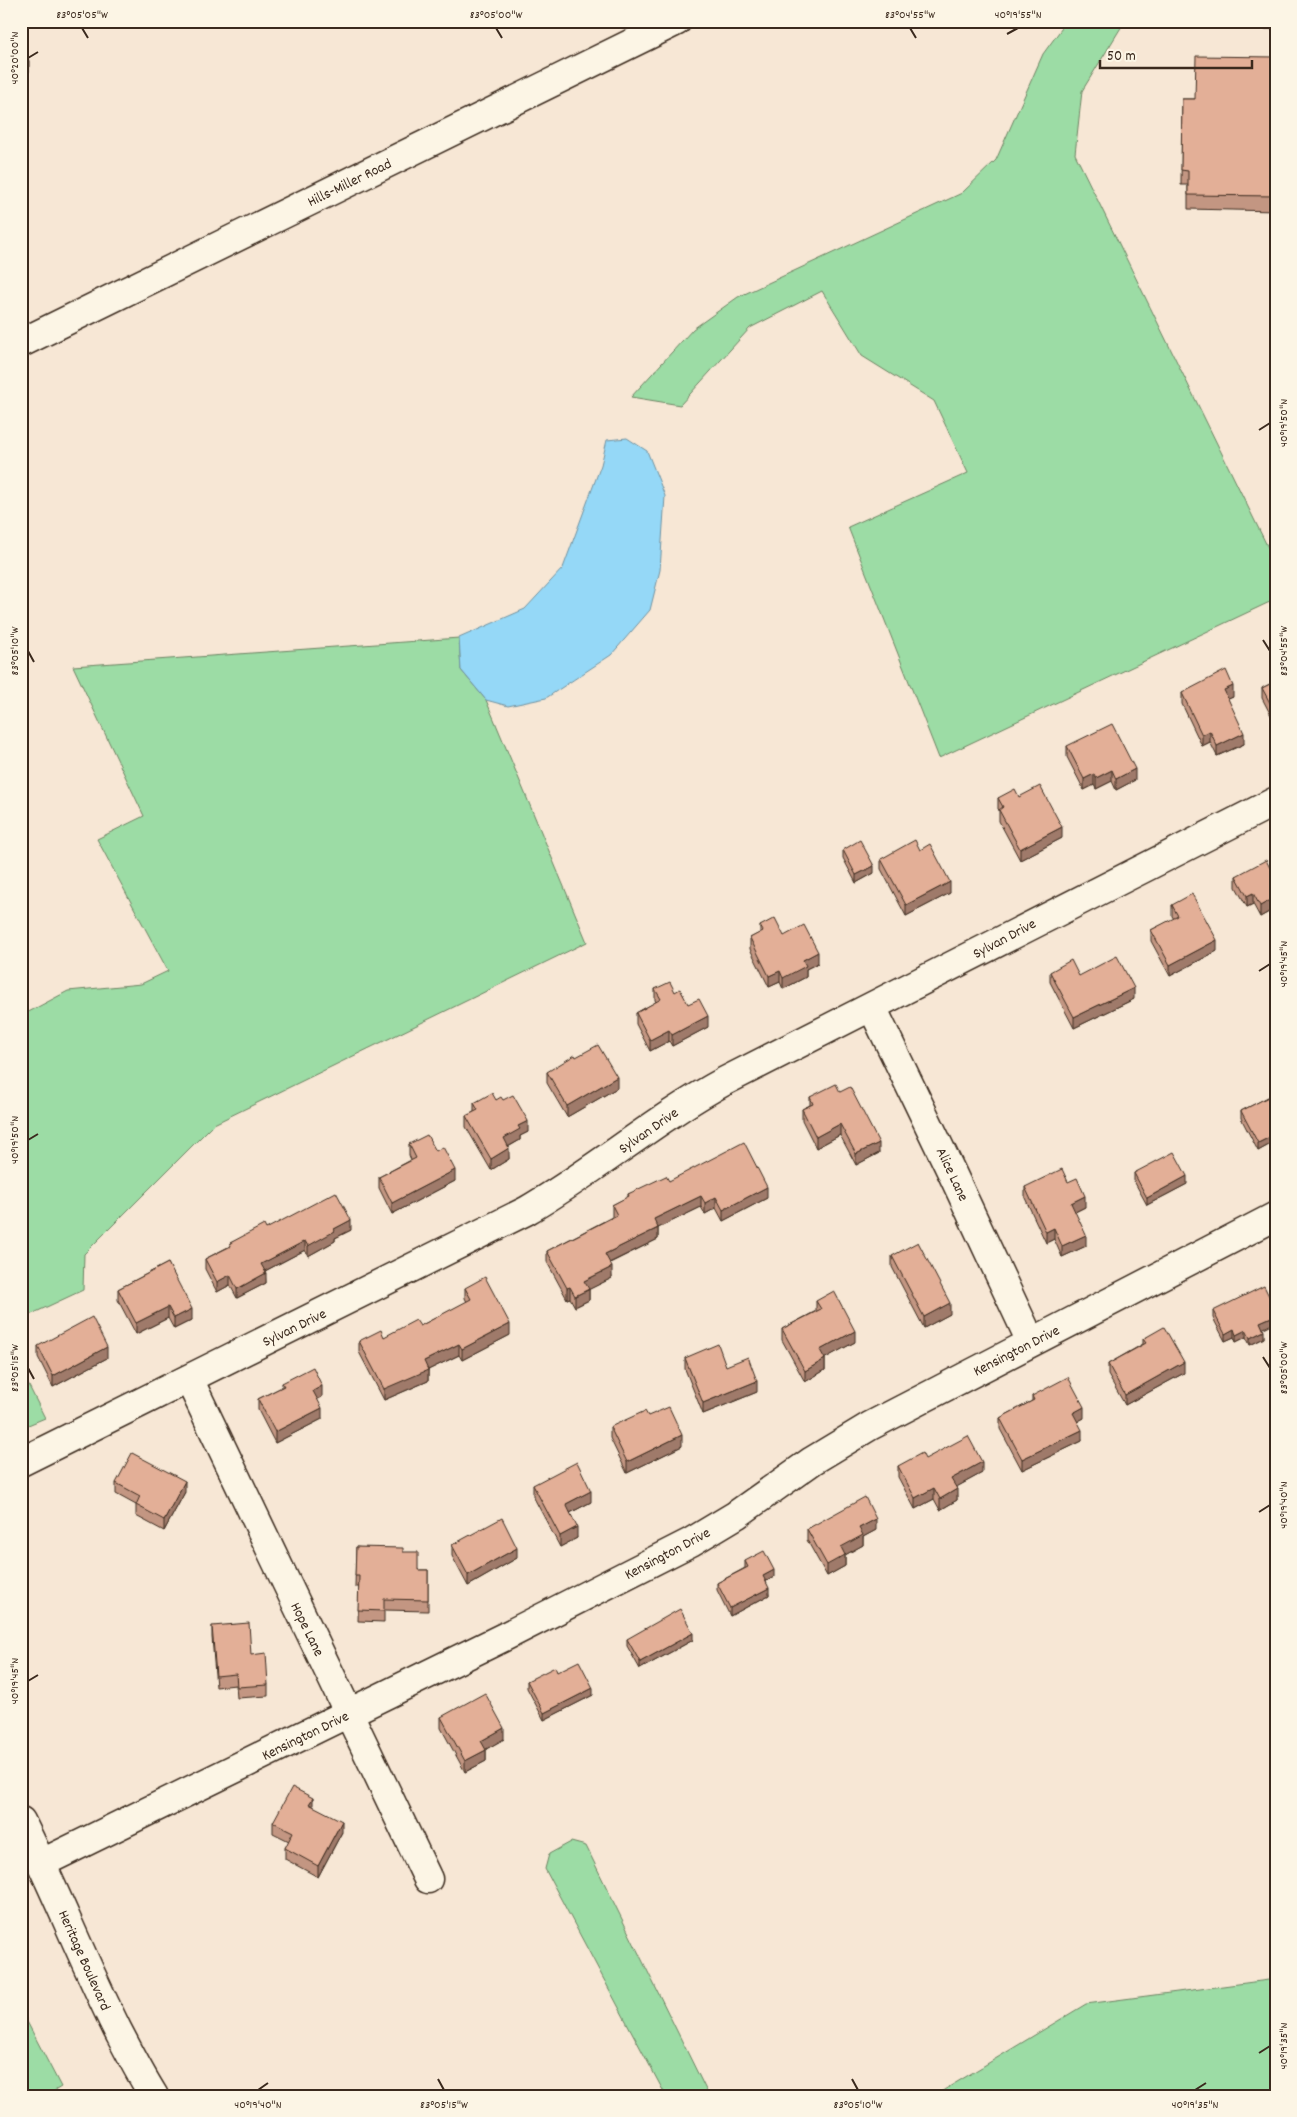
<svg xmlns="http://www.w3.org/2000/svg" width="1297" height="2117" font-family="Dekko,sans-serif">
<rect width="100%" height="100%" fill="#f7e7d5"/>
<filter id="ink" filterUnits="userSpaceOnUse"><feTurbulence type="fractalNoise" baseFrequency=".02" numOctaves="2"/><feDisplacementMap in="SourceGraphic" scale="10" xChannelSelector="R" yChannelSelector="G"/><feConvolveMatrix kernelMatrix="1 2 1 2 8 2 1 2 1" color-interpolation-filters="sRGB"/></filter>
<g filter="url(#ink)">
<!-- green -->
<path fill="#9cdca5" stroke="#6c8362" d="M1067,21H1125L1082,91L1075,154L1276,564V599L939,758L848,527L968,473L934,401L862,356L822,291L750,328L680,405L631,397L693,329L738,297L962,193L996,160L1043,54Z
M459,638L461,670L486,700L587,942L214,1124L84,1254L83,1290L21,1319V1016L68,991L141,984L168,971L97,839L144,816L73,666Z
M21,1370L45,1418L21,1428Z
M571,1842L586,1846L709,2096H666L545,1869L549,1854Z
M1276,1979V2096H934L1086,2004Z
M21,2010L61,2087L46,2096H21Z"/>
<!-- water -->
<path fill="#95d8f7" stroke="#7192a0" d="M627,438L647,451L665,496L660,570L650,610L611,655L546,698L508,706L486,700L461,670L459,638L525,609L563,568L601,465L607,440Z"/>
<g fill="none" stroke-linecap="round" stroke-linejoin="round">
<!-- minor casing -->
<g stroke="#3b2a1e" stroke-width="31">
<path id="minor" d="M21,343L677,21
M872,1007L951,1171L1031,1342
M189,1379L428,1879
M21,1462L526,1211C595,1171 655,1119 725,1081L1276,801
M21,1821C55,1889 83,1961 117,2029C129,2052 140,2074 154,2096
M42,1863L506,1636L691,1542L736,1515L812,1461L870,1426L1276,1216"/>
</g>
<!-- minor -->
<use href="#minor" stroke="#fcf5e5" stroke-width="28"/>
</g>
<!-- wall -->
<path fill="#c39682" stroke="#3b2a1e" d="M1241,21H1276V29H1241Z
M1276,57V211L1188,209V185H1181L1182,99H1195Z
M1276,681V725L1262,698V688Z
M1182,693L1233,697L1228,699L1244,744L1217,756L1210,742L1202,746L1182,704Z
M1067,746L1135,780L1116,790L1112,781L1096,789L1094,785L1084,790L1067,757Z
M1019,797L1062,838L1020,860L999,821V810L998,809V798Z
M843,850L874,873L856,883L843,858Z
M920,850L950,893L906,916L881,869V859Z
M1276,865V908L1260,917L1253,904L1247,907L1236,887V876L1270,868Z
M1172,905L1217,951L1170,976L1151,941V930L1174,919L1172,916Z
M760,926L784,936L818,963L806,969V977L783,989L780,982L769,987L750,949V938L760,933Z
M1050,972L1079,976L1134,999L1074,1028L1050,982Z
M655,989L675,992L688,1004L708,1027L672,1046L669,1041L650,1051L636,1024V1013L656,1002L655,1000Z
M547,1072L617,1088L567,1117L547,1083Z
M840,1092L879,1153L856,1165L840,1135L816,1148L802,1120V1109L810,1105V1097Z
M1276,1093V1141L1258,1151L1241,1118V1111Z
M496,1100H503L528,1132L520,1136V1140L508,1147L509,1159L491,1170L466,1127V1116L474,1112V1103Z
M409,1144L436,1151L455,1181L392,1214L379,1188V1177L411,1160L409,1155Z
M1134,1173L1187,1184L1147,1205L1134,1181Z
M669,1181L767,1198L723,1221L716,1208L705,1214L701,1207L658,1228V1239L610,1263L612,1278L589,1289V1300L575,1307L570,1298L567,1299L547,1262V1251L612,1217V1205L628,1197V1194Z
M1068,1182L1085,1207L1075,1212L1086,1246L1062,1257L1054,1239L1046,1243L1025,1198V1187Z
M266,1229L351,1230L335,1238V1241L308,1256L305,1250L265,1271L266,1283L237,1298L230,1285L217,1292L205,1269V1259L230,1246V1243Z
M892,1256L950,1314L924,1328L892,1267Z
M168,1263L192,1320L174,1329L168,1318L136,1334L118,1300V1289Z
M465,1288L510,1335L462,1360L459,1355L428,1370V1381L384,1400L359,1352V1341L384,1337L420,1326L467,1302L465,1298Z
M816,1301L855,1342L825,1358V1370L805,1382L782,1340V1329L816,1311Z
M1213,1311L1263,1328L1264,1338L1250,1345L1246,1337L1236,1342L1234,1337L1225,1341L1213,1318Z
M1143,1339L1184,1373L1125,1405L1108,1375V1364L1143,1344Z
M38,1346L107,1358L53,1387L38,1357Z
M685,1358L726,1366L757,1392L703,1414L685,1369Z
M282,1383L322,1397L317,1399L322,1419L275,1443L258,1410V1399L282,1387Z
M1032,1396L1084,1418L1078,1421L1082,1441L1022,1470L1000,1429V1418L1032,1401Z
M648,1416L682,1446L627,1473L610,1438V1427Z
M898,1466L982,1473L956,1487L957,1500L940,1510L934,1499L915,1509L898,1477Z
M116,1483L185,1492L164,1531L136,1516V1505L116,1494Z
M533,1485L591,1502L570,1513L577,1538L560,1547L533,1496Z
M807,1529L876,1530L863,1537V1545L845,1555V1566L827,1576L807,1540Z
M452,1545L517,1558L468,1586L452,1556Z
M356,1547L403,1552L418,1570H428V1611L384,1610V1622L358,1621L359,1587H355Z
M745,1561L774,1577L766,1581L769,1595L730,1616L717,1590V1583L745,1568Z
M212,1626L251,1655L268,1685V1696L237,1698L236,1685L216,1687L212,1637Z
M627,1639L693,1640L640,1669L627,1646Z
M557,1672L593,1695L544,1720L527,1688V1681Z
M441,1717L504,1739L486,1749V1761L465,1772L441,1728Z
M313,1806L342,1832L318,1877L285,1859V1848L289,1841L273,1833V1822Z"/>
<!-- shaded-wall -->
<path fill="#9f7a6a" stroke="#3b2a1e" d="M318,21H324L318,24Z
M338,21H344L338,24Z
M29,61V72L21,75V64Z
M1233,686V697L1224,701V690Z
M1210,731V742L1202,746V735Z
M1244,733V744L1217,756V746Z
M1135,769V780L1116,790V779Z
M1112,770V781L1096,789V778Z
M1094,774V785L1084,790V779Z
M1062,827V838L1020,860V849Z
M874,866V873L856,883V875Z
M950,882V893L906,916V905Z
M1253,893V904L1247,907V896Z
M1276,897V908L1260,917V906Z
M1217,940V951L1170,976V965Z
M818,952V963L806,969V977L783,989V978L803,960Z
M780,971V982L769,987V976Z
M1134,988V999L1074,1028V1017Z
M708,1016V1027L672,1046V1035Z
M669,1030V1041L650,1051V1040Z
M617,1077V1088L567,1117V1106Z
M528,1121V1132L520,1136V1140L504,1149V1138L518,1126Z
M840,1124V1135L816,1148V1137Z
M1276,1134V1141L1258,1151V1143Z
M879,1143V1153L856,1165V1154Z
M509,1148V1159L491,1170V1159Z
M455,1170V1181L392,1214V1203Z
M1187,1176V1184L1147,1205V1198Z
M767,1187V1198L723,1221V1210Z
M701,1196V1207L654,1230V1219Z
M1085,1196V1207L1071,1214V1203Z
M716,1197V1208L705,1214V1203Z
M351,1220V1230L335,1238V1241L308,1256V1246L334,1229Z
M658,1228V1239L605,1265V1254Z
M1054,1228V1239L1046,1243V1232Z
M1086,1235V1246L1062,1257V1246Z
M305,1241V1250L261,1273V1264Z
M612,1267V1278L584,1292V1281Z
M266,1273V1283L237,1298V1289Z
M230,1275V1285L217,1292V1282Z
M570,1287V1298L567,1299V1288Z
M589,1289V1300L575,1307V1296Z
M950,1303V1314L924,1328V1317Z
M168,1307V1318L136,1334V1323Z
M192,1309V1320L174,1329V1318Z
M1276,1315V1322L1260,1330V1322Z
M510,1324V1335L462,1360V1349Z
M1234,1329V1337L1225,1341V1334Z
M1246,1330V1337L1236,1342V1335Z
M855,1331V1342L820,1361V1350Z
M1264,1331V1338L1250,1345V1338Z
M459,1344V1355L428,1370V1381L384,1400V1389L424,1361Z
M107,1347V1358L53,1387V1376Z
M825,1359V1370L805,1382V1371Z
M1184,1362V1373L1125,1405V1395Z
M757,1381V1392L703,1414V1403Z
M322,1386V1397L313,1402V1391Z
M1084,1407V1418L1073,1424V1413Z
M322,1408V1419L275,1443V1432Z
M1082,1430V1441L1022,1470V1459Z
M682,1435V1446L627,1473V1462Z
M982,1462V1473L951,1490V1479Z
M185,1481V1492L164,1531V1520Z
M934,1488V1499L915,1509V1498Z
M957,1489V1500L940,1510V1499Z
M591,1491V1502L566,1515V1504Z
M876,1519V1530L863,1537V1545L845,1555V1566L827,1576V1565L841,1547L859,1528Z
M577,1527V1538L560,1547V1536Z
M517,1548V1558L468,1586V1575Z
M774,1570V1577L763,1583V1576Z
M769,1588V1595L730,1616V1608Z
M693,1633V1640L640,1669V1662Z
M593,1688V1695L544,1720V1713Z
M504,1728V1739L481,1752V1741Z
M486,1750V1761L465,1772V1761Z
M313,1798V1809L309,1804Z
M342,1821V1832L318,1877V1866Z"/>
<!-- building -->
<path fill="#e3af97" stroke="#3b2a1e" d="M21,45L29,61L21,64Z
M1196,56L1276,57V196L1188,195V171L1181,170L1182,99H1195Z
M1226,670L1233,686L1224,690L1244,733L1217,746L1210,731L1202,735L1182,693Z
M1276,681V714L1262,688Z
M1112,724L1135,769L1116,779L1112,770L1096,778L1094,774L1084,779L1067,746Z
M1040,786L1062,827L1020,849L999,810L1003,807L998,798L1015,789L1019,797Z
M860,840L874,866L856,875L843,850Z
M915,840L920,850L930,844L950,882L906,905L881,859Z
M1266,860L1270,868L1276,865V897L1260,906L1253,893L1247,896L1236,876Z
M1192,894L1217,940L1170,965L1151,930L1178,916L1172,905Z
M775,918L784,936L804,925L818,952L803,960L806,966L783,978L780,971L769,976L750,938L763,931L760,926Z
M1117,956L1134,988L1074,1017L1050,972L1071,960L1079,976Z
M670,982L675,992L680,989L688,1004L699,999L708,1016L672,1035L669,1030L650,1040L636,1013L661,999L655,989Z
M598,1045L617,1077L567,1106L547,1072L575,1055L576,1057Z
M836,1084L840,1092L850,1087L879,1143L856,1154L840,1124L816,1137L802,1109L813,1104L810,1097Z
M492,1093L496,1100L501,1097L503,1100L513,1095L528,1121L518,1126L520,1129L504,1138L509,1148L491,1159L466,1116L478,1110L474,1103Z
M1276,1093V1134L1258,1143L1241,1111Z
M427,1135L436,1151L443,1147L455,1170L392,1203L379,1177L416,1158L409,1144Z
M744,1142L767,1187L723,1210L716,1197L705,1203L701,1196L654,1219L658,1228L605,1254L612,1267L584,1281L589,1289L575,1296L570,1287L567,1288L547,1251L617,1215L612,1205L629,1196L628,1194L666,1176L669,1181Z
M1174,1152L1187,1176L1147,1198L1134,1173Z
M1062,1169L1068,1182L1077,1178L1085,1196L1071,1203L1086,1235L1062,1246L1054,1228L1046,1232L1025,1187Z
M336,1192L351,1220L334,1229L335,1231L308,1246L305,1241L261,1264L266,1273L237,1289L230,1275L217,1282L205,1259L231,1246L230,1243L264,1225L266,1229Z
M918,1242L950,1303L924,1317L892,1256Z
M168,1263L192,1309L174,1318L168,1307L136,1323L118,1289Z
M485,1277L510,1324L462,1349L459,1344L424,1361L428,1370L384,1389L359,1341L381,1330L384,1337L416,1320L420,1326L471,1299L465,1288Z
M1264,1286L1276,1310V1315L1260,1322L1264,1331L1250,1338L1246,1330L1236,1335L1234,1329L1225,1334L1213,1311Z
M834,1291L855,1331L820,1350L825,1359L805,1371L782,1329L821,1309L816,1301Z
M92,1317L107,1347L53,1376L38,1346Z
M1164,1327L1184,1362L1125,1395L1108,1364L1146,1343L1143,1339Z
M718,1344L726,1366L748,1357L757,1381L703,1403L685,1358Z
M313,1367L322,1386L313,1391L322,1408L275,1432L258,1399L284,1386L282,1383Z
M1068,1377L1084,1407L1073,1413L1082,1430L1022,1459L1000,1418L1034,1400L1032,1396Z
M669,1407L682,1435L627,1462L610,1427L645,1411L648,1416Z
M968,1436L982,1462L951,1479L957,1489L940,1499L934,1488L915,1498L898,1466L922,1453L925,1459Z
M132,1453L185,1481L164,1520L136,1505L140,1496L116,1483Z
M577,1462L591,1491L566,1504L577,1527L560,1536L533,1485Z
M865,1497L876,1519L859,1528L863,1535L841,1547L845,1555L827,1565L807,1529Z
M502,1518L517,1548L468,1575L452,1545Z
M356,1547L403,1548V1552H418V1570H428V1600L384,1599V1611L358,1610L359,1576H355Z
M764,1551L774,1570L763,1576L769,1588L730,1608L717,1583L748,1567L745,1561Z
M680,1609L693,1633L640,1662L627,1639Z
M249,1623L251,1655L266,1653L268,1685L237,1687L236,1674L216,1676L212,1626Z
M579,1661L593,1688L544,1713L527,1681L555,1667L557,1672Z
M485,1693L504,1728L481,1741L486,1750L465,1761L441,1717Z
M292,1787L313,1798L309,1804L342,1821L318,1866L285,1848L293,1832L273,1822Z"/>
</g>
<!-- ticks -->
<path fill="none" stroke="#3b2a1e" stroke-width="2" d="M82,28L88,38M496,28L502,38M910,28L916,38M1007,34L1018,28M28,58L38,52M1259,430L1270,423M1263,640L1270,651M28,651L34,662M1259,971L1270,964M28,1140L38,1134M1263,1357L1270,1368M28,1368L34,1379M1259,1512L1270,1505M28,1681L38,1675M1259,2053L1270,2046M438,2079L444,2090M852,2079L858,2090M258,2090L268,2083M1195,2090L1206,2083"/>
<g text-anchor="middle" stroke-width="5" stroke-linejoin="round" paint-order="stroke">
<!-- street labels -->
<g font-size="15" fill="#3b2a1e" stroke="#fcf5e5">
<text transform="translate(349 182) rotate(-26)" y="5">Hills-Miller Road</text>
<text transform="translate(1004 938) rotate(-28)" y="5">Sylvan Drive</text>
<text transform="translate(648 1130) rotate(-35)" y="5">Sylvan Drive</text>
<text transform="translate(953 1174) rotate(65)" y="5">Alice Lane</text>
<text transform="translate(294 1327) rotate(-26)" y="5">Sylvan Drive</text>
<text transform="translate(1016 1350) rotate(-27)" y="5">Kensington Drive</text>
<text transform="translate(667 1553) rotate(-28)" y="5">Kensington Drive</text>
<text transform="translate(308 1629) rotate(64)" y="5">Hope Lane</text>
<text transform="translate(305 1735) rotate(-26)" y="5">Kensington Drive</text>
<text transform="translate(85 1960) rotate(66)" y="5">Heritage Boulevard</text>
</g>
</g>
<!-- margin -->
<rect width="1297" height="2117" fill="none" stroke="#fcf5e5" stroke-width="55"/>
<!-- scale -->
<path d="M1100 60v8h152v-8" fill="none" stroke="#3b2a1e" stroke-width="2.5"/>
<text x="1107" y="60" font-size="15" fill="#3b2a1e" stroke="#fcf5e5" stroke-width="4" paint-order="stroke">50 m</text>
<rect x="28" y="28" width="1242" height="2062" fill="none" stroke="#3b2a1e" stroke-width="2"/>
<g font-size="12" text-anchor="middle" fill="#3b2a1e">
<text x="82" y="18">83°05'05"W</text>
<text x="496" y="18">83°05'00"W</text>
<text x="910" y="18">83°04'55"W</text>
<text x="1018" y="18">40°19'55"N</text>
<text transform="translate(14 58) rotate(-90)" y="4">40°20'00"N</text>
<text transform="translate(1283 423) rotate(-90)" y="4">40°19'50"N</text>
<text transform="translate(1283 651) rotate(-90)" y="4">83°04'55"W</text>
<text transform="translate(14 651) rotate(-90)" y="4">83°05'10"W</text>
<text transform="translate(1283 964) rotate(-90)" y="4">40°19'45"N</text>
<text transform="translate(14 1140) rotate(-90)" y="4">40°19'50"N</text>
<text transform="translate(1283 1368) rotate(-90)" y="4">83°05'00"W</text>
<text transform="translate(14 1368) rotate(-90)" y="4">83°05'15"W</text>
<text transform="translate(1283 1505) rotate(-90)" y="4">40°19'40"N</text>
<text transform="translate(14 1681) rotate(-90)" y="4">40°19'45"N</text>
<text transform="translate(1283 2046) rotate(-90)" y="4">40°19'35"N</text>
<text x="258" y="2108">40°19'40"N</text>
<text x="444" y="2108">83°05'15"W</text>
<text x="858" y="2108">83°05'10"W</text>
<text x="1195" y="2108">40°19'35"N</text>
</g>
</svg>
